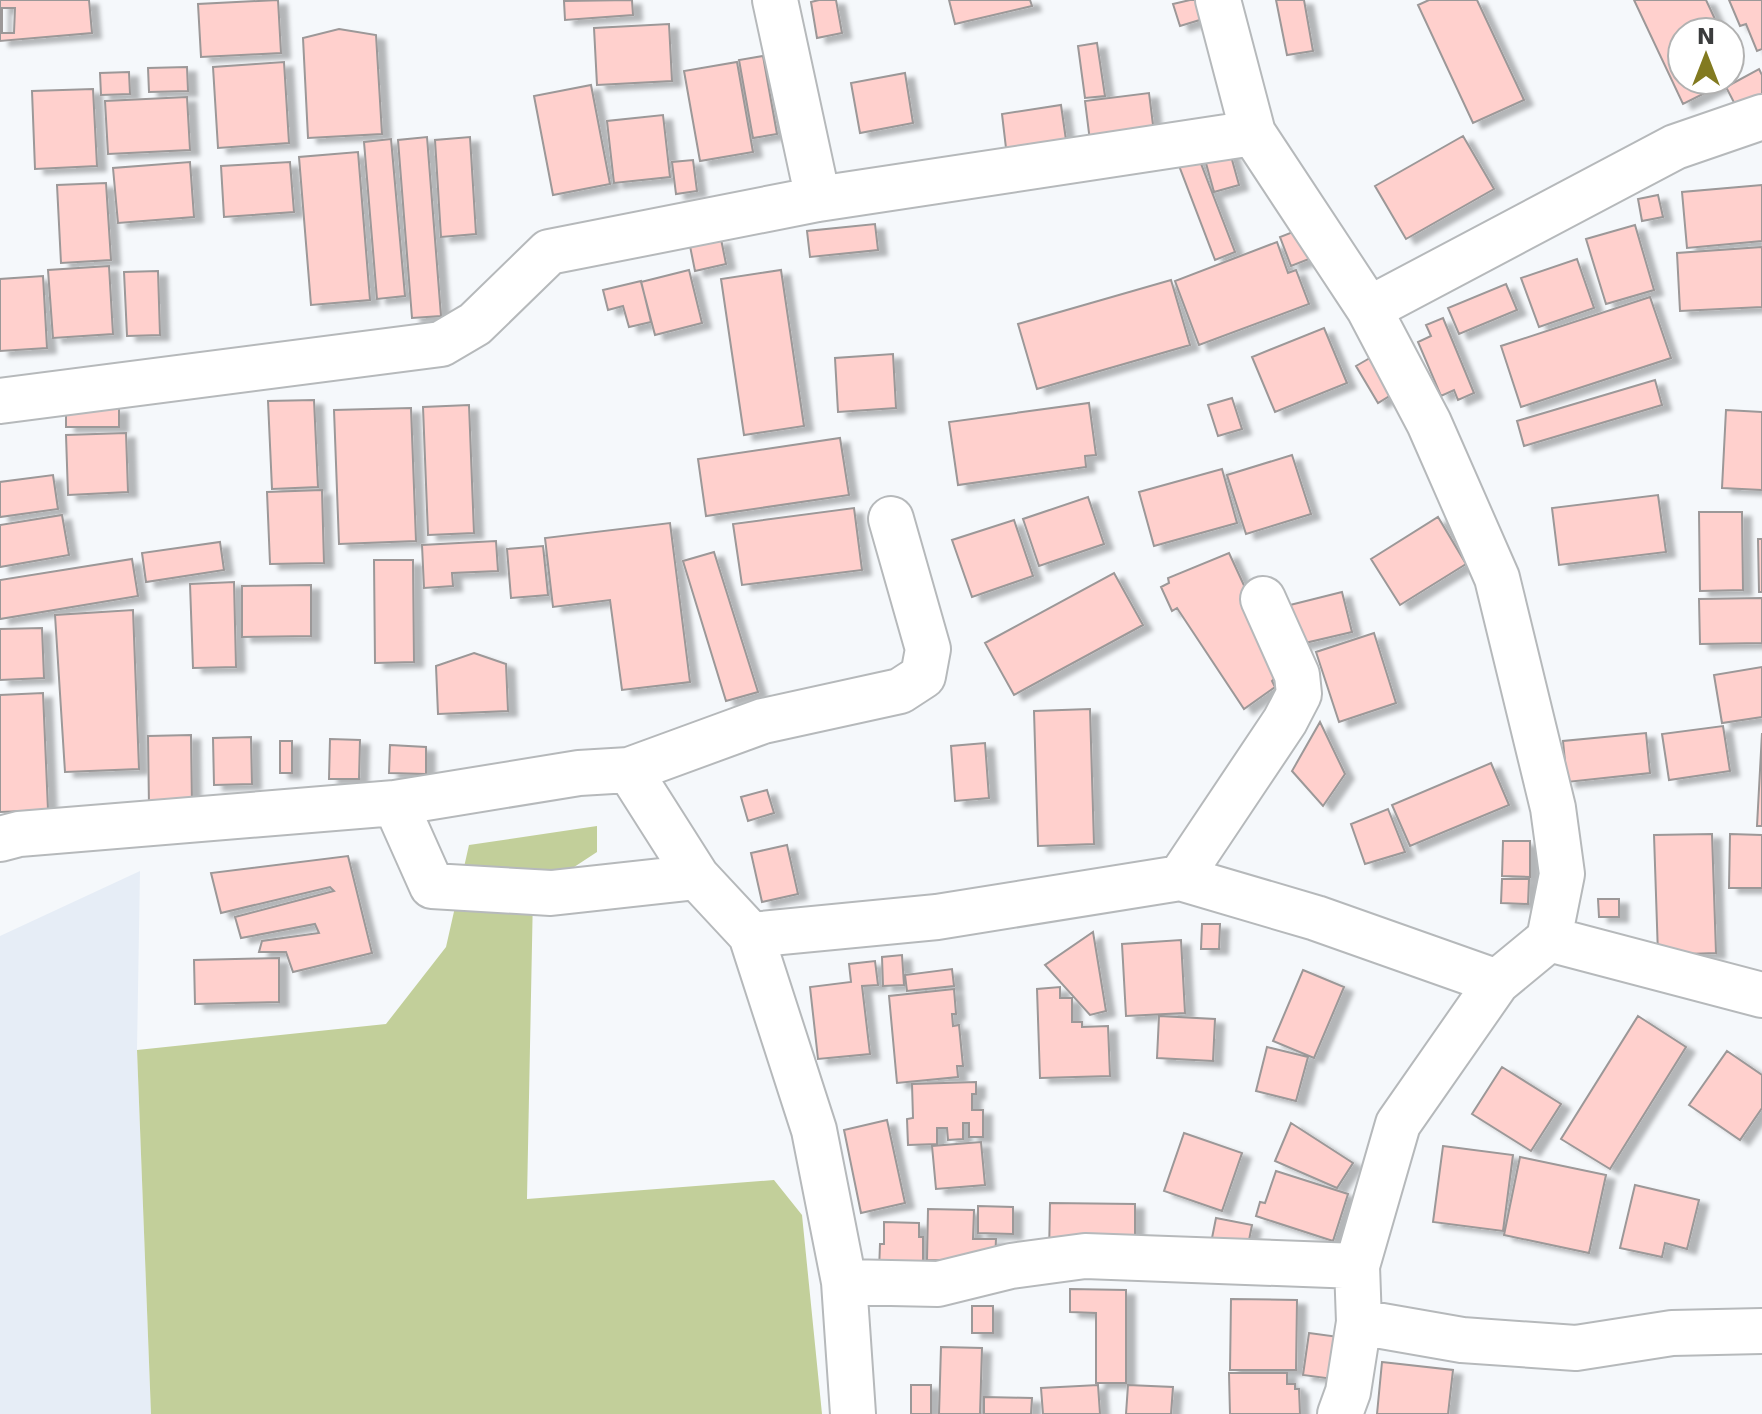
<svg xmlns="http://www.w3.org/2000/svg" width="1762" height="1414" font-family="'DejaVu Sans',sans-serif">
<defs>
<filter id="shadow"><feDropShadow dx="9" dy="5" stdDeviation="2" flood-color="#0004"/></filter>
</defs>
<rect width="100%" height="100%" fill="#f5f8fb"/>
<!-- built -->
<path fill="#e6edf6" d="M140,871L137,1050L151,1414H0V936Z"/>
<!-- green -->
<path fill="#c2cf9a" d="M597,826V852L533,894L527,1199L774,1180L802,1215L822,1414H151L137,1050L386,1024L446,947L469,845Z"/>
<!-- building -->
<path fill="#ffd0cd" stroke="#9c9898" stroke-width="2" fill-rule="evenodd" filter="url(#shadow)" d="M0,0H89L92,33L0,41ZM2,8H15L14,33H2Z
M278,0L281,53L201,57L198,4Z
M632,0L633,15L565,20L564,1Z
M819,0H836L842,33L817,38L811,2Z
M949,0H1030L1032,6L955,24Z
M1190,0H1198L1203,19L1180,26L1173,4Z
M1276,0H1304L1313,51L1287,55Z
M1429,0H1477L1524,100L1473,123L1418,5Z
M1634,0H1706L1721,32H1682V80H1719L1721,85L1683,104Z
M1729,0H1762V49L1757,51L1746,24L1740,26Z
M669,24L672,81L597,85L594,28Z
M339,29L376,35L382,134L308,138L303,38Z
M1097,43L1105,96L1085,98L1078,46Z
M763,56L777,134L753,138L739,60Z
M284,62L289,143L218,148L213,67Z
M737,62L753,152L700,161L684,71Z
M187,67L188,91L149,92L148,68Z
M1759,69L1762,75V95L1741,116L1726,87Z
M129,72L130,94L101,95L100,73Z
M905,73L913,123L860,133L851,83Z
M591,85L610,184L553,195L534,96Z
M93,89L97,166L35,169L32,91Z
M1149,93L1154,133L1090,141L1085,101Z
M187,97L190,150L108,154L105,101Z
M1061,105L1066,140L1006,148L1002,114Z
M663,115L670,177L614,183L607,121Z
M1463,136L1494,189L1406,239L1375,186Z
M427,137L441,316L412,318L398,140Z
M470,137L476,234L441,237L435,140Z
M391,139L405,296L377,299L364,142Z
M1229,149L1239,185L1214,192L1204,156Z
M358,152L370,300L311,305L299,157Z
M1198,156L1235,252L1215,260L1178,163Z
M693,160L697,191L676,194L672,162Z
M190,162L194,217L118,223L113,168Z
M290,162L294,212L224,217L221,166Z
M106,183L111,260L61,263L57,185Z
M1762,185V241L1687,248L1682,192Z
M1658,195L1663,217L1642,221L1638,199Z
M875,224L878,250L810,257L807,231Z
M1635,225L1654,290L1606,304L1586,239Z
M1298,230L1309,259L1291,266L1280,237Z
M721,239L726,264L695,271L690,246Z
M1277,242L1288,273L1296,270L1309,304L1199,345L1175,281Z
M1762,247V307L1680,311L1677,253Z
M1577,259L1594,308L1539,327L1521,278Z
M109,266L113,334L53,338L48,270Z
M689,270L702,323L655,335L641,282Z
M781,270L804,426L744,435L721,279Z
M158,271L160,335L127,336L124,272Z
M43,276L47,348L0,351V279Z
M1171,280L1190,345L1037,389L1018,324Z
M641,281L651,322L629,327L623,306L608,310L603,290Z
M1506,284L1517,310L1459,334L1448,308Z
M1650,297L1671,358L1521,407L1501,346Z
M1443,318L1474,393L1458,400L1454,390L1441,396L1418,342L1431,336L1426,325Z
M1324,328L1347,383L1275,412L1252,357Z
M1382,351L1404,387L1378,403L1356,366Z
M893,354L896,408L838,412L835,358Z
M1655,380L1662,405L1524,446L1517,421Z
M1232,398L1242,429L1218,436L1208,405Z
M314,400L318,487L272,489L268,401Z
M1089,403L1096,455L1085,456L1086,467L958,485L949,422Z
M469,405L474,533L428,535L423,407Z
M66,408H119V427H66Z
M411,408L416,541L339,544L334,410Z
M1726,410L1762,412V490L1722,488Z
M126,433L128,492L68,495L66,435Z
M840,438L849,495L706,516L698,459Z
M1292,455L1311,514L1246,534L1227,475Z
M1222,469L1237,523L1154,546L1139,492Z
M53,475L58,509L0,517V482Z
M322,490L324,563L270,564L267,492Z
M1658,495L1666,552L1559,565L1552,508Z
M1088,497L1104,544L1039,566L1023,519Z
M854,508L862,570L742,585L733,524Z
M1699,512H1742L1743,590L1700,591Z
M62,515L69,555L0,567V525Z
M1438,517L1466,564L1400,605L1371,559Z
M1014,520L1033,576L972,597L952,540Z
M670,523L690,682L622,690L610,600L553,607L545,538Z
M1758,539H1762V592H1759Z
M496,541L498,571L452,573L453,586L424,588L422,545Z
M220,542L224,570L146,582L142,553Z
M543,546L548,595L511,598L507,549Z
M714,552L758,692L726,701L683,561Z
M1229,553L1283,670L1272,681L1275,687L1244,709L1177,608L1172,611L1161,587L1169,583L1168,578Z
M132,559L138,596L0,619V580Z
M374,560H413L414,662L375,663Z
M1114,573L1143,625L1014,695L985,643Z
M234,582L236,667L193,668L190,584Z
M311,585V636L242,637V586Z
M1342,592L1352,632L1292,646L1282,607Z
M1762,598V643L1700,644L1699,599Z
M133,610L139,769L65,772L55,615Z
M42,628L44,678L0,680V629Z
M1374,633L1396,703L1339,722L1316,652Z
M474,653L506,664L508,711L438,714L436,666Z
M1762,667V717L1722,723L1714,675Z
M43,693L48,810L0,812V695Z
M1090,709L1094,844L1038,846L1034,711Z
M1320,722L1345,774L1323,806L1292,771Z
M1723,726L1730,771L1669,780L1662,734Z
M1646,733L1650,773L1567,782L1563,741Z
M1762,733V826H1757Z
M191,735L192,806L149,807L148,736Z
M251,737L252,784L214,785L213,738Z
M330,739L360,740L359,779H329Z
M280,741H292V773H280Z
M985,743L989,798L955,801L951,746Z
M390,745L426,747V774L389,773Z
M1491,763L1509,805L1410,846L1392,805Z
M767,790L774,813L748,821L741,797Z
M1388,809L1405,852L1365,864L1351,824Z
M1712,834L1716,953L1658,955L1654,835Z
M1730,834L1762,835V888H1729Z
M1503,841H1530V877L1502,876Z
M787,845L798,894L762,902L751,853Z
M348,856L372,953L293,972L286,952H259L262,941L319,933L315,924L241,938L235,917L334,891L330,887L221,913L211,873Z
M1502,879H1529L1528,904L1501,903Z
M1598,899H1619V917H1599Z
M1202,924H1220L1219,949H1201Z
M1093,932L1106,1011L1090,1015L1045,965Z
M1181,940L1185,1013L1126,1016L1122,944Z
M902,955L904,985L883,986L882,957Z
M279,958V1002L195,1004L194,960Z
M875,961L878,985L862,986L870,1054L818,1059L810,987L851,982L849,964Z
M952,969L954,986L907,991L905,975Z
M1303,970L1344,987L1314,1058L1273,1041Z
M1060,987V998H1072V1022H1082V1027L1108,1026L1110,1076L1040,1078L1037,989Z
M954,989L956,1014H952L953,1026L959,1025L963,1066H957L958,1077L897,1083L889,996Z
M1159,1016L1215,1019L1213,1061L1157,1058Z
M1638,1016L1686,1047L1610,1169L1561,1139Z
M1267,1047L1308,1057L1296,1101L1256,1091Z
M1727,1051L1762,1075V1108L1740,1140L1689,1105Z
M1502,1067L1561,1104L1531,1151L1472,1114Z
M976,1082V1094H972V1110H983V1137H969V1123H963V1139L948,1140L947,1128H937V1144L908,1145L907,1119L913,1118L912,1084Z
M887,1120L905,1203L861,1213L844,1130Z
M1291,1123L1353,1163L1337,1188L1275,1161Z
M1184,1133L1242,1153L1222,1211L1164,1191Z
M981,1142L985,1185L936,1189L932,1146Z
M1443,1146L1513,1155L1503,1231L1433,1222Z
M1520,1157L1606,1175L1589,1253L1504,1235Z
M1276,1171L1348,1194L1333,1241L1256,1216L1260,1202L1265,1203Z
M1635,1185L1699,1200L1687,1249L1665,1243L1662,1257L1620,1248Z
M1050,1203L1135,1204V1239L1049,1255Z
M978,1206L1013,1207V1234L978,1233Z
M928,1209L974,1210L973,1239H996L995,1261L927,1260Z
M1216,1218L1252,1225L1245,1260L1209,1253Z
M884,1222L919,1223V1237H923V1271H879L880,1244H884Z
M1070,1289L1126,1290V1383H1096V1313L1070,1312Z
M1231,1299L1297,1300L1296,1370H1230Z
M972,1306H993V1333H972Z
M1309,1333L1339,1337L1333,1379L1303,1375Z
M941,1347L982,1348L980,1414H939Z
M1382,1362L1453,1370L1448,1414H1377Z
M1229,1373H1287V1384H1295V1389H1299L1300,1414H1230Z
M911,1385H931V1414H911Z
M1098,1385L1100,1414H1043L1041,1388Z
M1128,1385L1173,1387L1171,1414H1126Z
M984,1397L1032,1398L1031,1414H984Z"/>
<g fill="none" stroke-linecap="round" stroke-linejoin="round">
<!-- minor casing -->
<g stroke="#b6b9bb" stroke-width="48">
<path id="minor" d="M775,0L818,199
M1218,0L1253,133L1369,309L1429,423L1497,578L1553,808L1562,874L1549,939L1497,982L1398,1124L1357,1266L1359,1322L1348,1392L1340,1414
M1369,309L1675,147L1762,117
M0,401L441,344L475,324L549,252L818,199L1253,133
M629,770L763,721L900,691L923,676L928,649L891,519
M395,803L432,886L551,893L697,877
M0,839L19,834L395,803L579,773L629,770L697,877L751,935L814,1130L844,1282L853,1414
M1180,878L1285,721L1299,694L1297,675L1263,599
M751,935L937,917L1180,878L1316,918L1497,982
M1549,939L1762,995
M844,1282L938,1284L1011,1266L1085,1256L1357,1266
M1359,1322L1462,1340L1576,1348L1672,1333L1762,1331"/>
</g>
<!-- minor -->
<use href="#minor" stroke="#fff" stroke-width="44"/>
</g>
<!-- north arrow -->
<g transform="translate(1706 56)"><circle r="38" fill="#ffffff" stroke="#b1b1b1" stroke-width="2"/>
<path d="M0-6L14 30L0 20L-14 30Z" fill="#827a20"/>
<text y="-12" font-size="22" font-weight="bold" text-anchor="middle" fill="#3b3c3d">N</text>
</g>
</svg>
